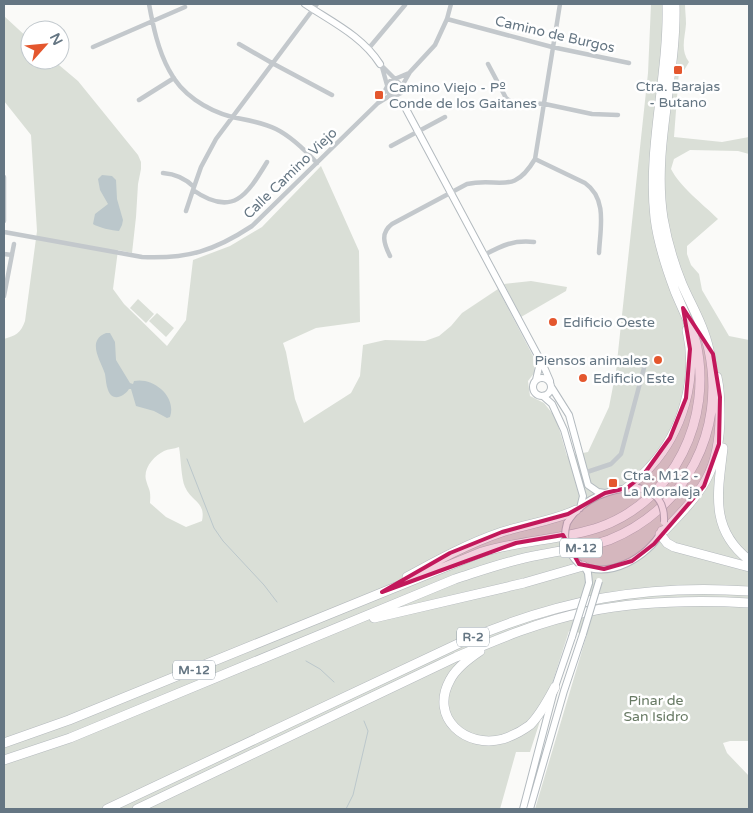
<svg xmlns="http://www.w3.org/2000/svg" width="753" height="813" font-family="'Varela Round',sans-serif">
<rect width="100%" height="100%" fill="#fafaf8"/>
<!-- green -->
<path fill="#dadfd7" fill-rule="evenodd" d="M651,4H685C685,10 686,17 686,24C685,38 680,50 689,62L683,72L679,71L674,137L722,142L749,137V154L738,151L690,150L674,159L671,169C680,187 703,204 718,219L687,246V254L691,265L699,274L702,290L729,336L749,340V741H730L723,743L727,753L749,776V809H535L587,634L569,631L530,752H516L500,809H4V339C15,336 21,333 25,321L37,231L31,135L4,101V16L30,40V60H53L78,81L138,155L141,162V169L138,184L136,217L132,253L118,250L113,289L124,304L167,346L186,320L193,260L230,246L262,227L321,166L359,251L360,322L316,328L283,343L286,352L295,399L304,423L351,393L360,376L363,345L385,340L425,341L439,336L451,326L462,313L498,289L533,356L535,372L528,381L530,396L544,403L556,418L567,456L588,452L609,407L616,371L648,73ZM179,447C181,458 181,478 185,487C192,502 206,502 202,521L186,527L166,517L150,503C151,489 149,491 146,480C143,468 154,456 164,451C168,449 174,449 179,447Z
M531,281L567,287L566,291L521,317L504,284Z
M138,299L154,314L146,323L130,308Z
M157,313L174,328L166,337L149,321Z"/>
<!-- water -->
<path fill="#bbc7cb" d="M102,175L112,176L116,180L117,199L123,220L122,225L119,231C113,231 97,227 93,224L95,214L108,204L100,190L98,179Z
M106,333H110L115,342L116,360L130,383L133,384L134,381C153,377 177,396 170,417L167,418L154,411L136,406L131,389H129C124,397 112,402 108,390C106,385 106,380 105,374C101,361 86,341 106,333Z"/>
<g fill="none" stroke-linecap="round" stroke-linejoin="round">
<!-- stream -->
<path stroke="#bbc7cb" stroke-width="1" d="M187,459L214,528L223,541L264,585L277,602
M306,661L320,669L334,682
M346,809L353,795L368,731L364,721"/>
<!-- secondary casing -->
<g stroke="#b3babf" stroke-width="8">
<path id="secondary" d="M305,4C332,22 362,36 380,64
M406,109L544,367L550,381
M533 387a9 9 0 1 1 18 0a9 9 0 1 1-18 0Z
M536,380L539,367L538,358
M552,388L569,415L588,485L598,492L605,493
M543,396L552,404L564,430L583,496L580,508
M567,523C581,499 611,487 638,488
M580,564C609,580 648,557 662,531
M584,566L588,573L589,583
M523,809L555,687L572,637
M530,809L564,691L583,634"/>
</g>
<!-- highway casing -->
<g stroke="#b4b9bd" stroke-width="10">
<path id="highway" d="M723,448C718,492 709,529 749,560
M627,488C635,481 643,475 650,467C683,431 698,378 687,330
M662,531L665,530C702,492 720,471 720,415C720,402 720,390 717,377
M660,534L667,543L674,547L749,567
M407,577C438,560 469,543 502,532C527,524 553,521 576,510
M374,618L524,583L583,566
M480,651C468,659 456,668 450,680C429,718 466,749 503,739C512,736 522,731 530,725C541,714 548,700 555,687
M4,743L69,720L482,552C521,540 563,540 600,527C675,500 713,418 696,343C691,325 682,308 675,291C666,267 658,243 655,218C647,147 669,75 667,4
M4,760L70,738L455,579C483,570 510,560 539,555C562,550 586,548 609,540C686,509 726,431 709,350C704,326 691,305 682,284C673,262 667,241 663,218C652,147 677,75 675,4
M107,809L464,641C559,600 645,584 749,591
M137,809L456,657C498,639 541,621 586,612C640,601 695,600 749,603"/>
</g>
<!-- street -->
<path stroke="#c3c8cc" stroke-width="4.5" d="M149,4C153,26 158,50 169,70C181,94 206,110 232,117C246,120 262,122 276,129C292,137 305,150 317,163
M447,19L552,47L629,63
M239,44L272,63L332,95
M93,47L185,7
M369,48L405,5
M380,64L402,86L401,93L395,96L390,95L386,89
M488,64L506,98L514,104L527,103L545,104L592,114L618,115
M382,67L387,85
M402,86L410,72L435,45L447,19L451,4
M393,96L406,109
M139,100L174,78
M380,100L390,81L409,73
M391,146L445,117
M535,159L585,183C608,199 600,229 599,253
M163,173C176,174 185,178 194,187L193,190C233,218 247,195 267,162
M4,177V221
M194,187L201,167L216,139L317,4
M186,211L193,190
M4,232L142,257C188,259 214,251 252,226L378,103L391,95
M4,254L12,255
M484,255C503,245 513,240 534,242
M390,256C384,244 380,233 392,224L467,184C500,177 513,196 535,159L560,4
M4,296L14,244
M584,473L611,464L621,454L644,368V361"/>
<!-- secondary -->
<use href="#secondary" stroke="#fff" stroke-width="6"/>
<!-- highway -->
<use href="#highway" stroke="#fff" stroke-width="9"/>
<!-- secondary-bridge casing -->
<g stroke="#b3babf" stroke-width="8" stroke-linecap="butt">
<path id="secondary-bridge" d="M638,488C657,491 665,504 664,522
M567,523C562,540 567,552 579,564
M583,634L599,581
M572,637L589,583"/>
</g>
<!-- secondary-bridge -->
<use href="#secondary-bridge" stroke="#fff" stroke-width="6"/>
</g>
<!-- marked area -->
<path fill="#c2185b" fill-opacity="0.2" stroke="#c2185b" stroke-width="4" stroke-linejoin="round" d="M683,308L713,354L720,397L719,444L704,486L654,544L632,561L604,569L579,564L563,535L516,543L382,592L450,553L502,532L568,514L605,493L627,488L644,474L670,438L686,398L690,349Z"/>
<!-- markers -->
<g fill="#e4572e" stroke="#fff" stroke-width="2">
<rect x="673" y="65" width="10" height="10" rx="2.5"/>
<rect x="374" y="90" width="10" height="10" rx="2.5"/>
<circle cx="553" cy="322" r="5"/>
<circle cx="658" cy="360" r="5"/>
<circle cx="583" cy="378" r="5"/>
<rect x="608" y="478" width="10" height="10" rx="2.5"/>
</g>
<g text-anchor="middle" stroke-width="5" stroke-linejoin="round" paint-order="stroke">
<!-- shield labels -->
<g fill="#fff" stroke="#939fa8" stroke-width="1">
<rect x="560" y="538.5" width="42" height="19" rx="4"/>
<rect x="457" y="627.5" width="32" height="19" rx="4"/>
<rect x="173" y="660.5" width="42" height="19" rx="4"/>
</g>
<g font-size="12" font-weight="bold" fill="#657683">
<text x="581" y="552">M-12</text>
<text x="473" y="641">R-2</text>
<text x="194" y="674">M-12</text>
</g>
<!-- street labels -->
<g font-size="14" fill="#657683" stroke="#fff">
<text transform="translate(555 34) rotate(13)" y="5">Camino de Burgos</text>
<text transform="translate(290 173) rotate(-44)" y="5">Calle Camino Viejo</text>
</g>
<!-- poi labels -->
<g font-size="14" fill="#657683" stroke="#fff" text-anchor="start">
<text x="678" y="91" text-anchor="middle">Ctra. Barajas<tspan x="678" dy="16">- Butano</tspan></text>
<text x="389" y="92">Camino Viejo - Pº<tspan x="389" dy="16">Conde de los Gaitanes</tspan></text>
<text x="563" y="327">Edificio Oeste</text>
<text x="648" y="365" text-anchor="end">Piensos animales</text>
<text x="593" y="383">Edificio Este</text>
<text x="623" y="480">Ctra. M12 -<tspan x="623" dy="16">La Moraleja</tspan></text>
</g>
<!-- park labels -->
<g font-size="14" fill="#687a64" stroke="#fff">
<text x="656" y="705">Pinar de<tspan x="656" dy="16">San Isidro</tspan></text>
</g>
</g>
<!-- border -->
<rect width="753" height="813" fill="none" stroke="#657683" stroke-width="10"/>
<!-- north arrow -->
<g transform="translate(45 45) rotate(63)"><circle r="24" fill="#ffffff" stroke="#c1c8cd"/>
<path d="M0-4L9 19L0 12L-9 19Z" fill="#e4572e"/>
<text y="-8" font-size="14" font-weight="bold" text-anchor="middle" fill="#657683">N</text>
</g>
</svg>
